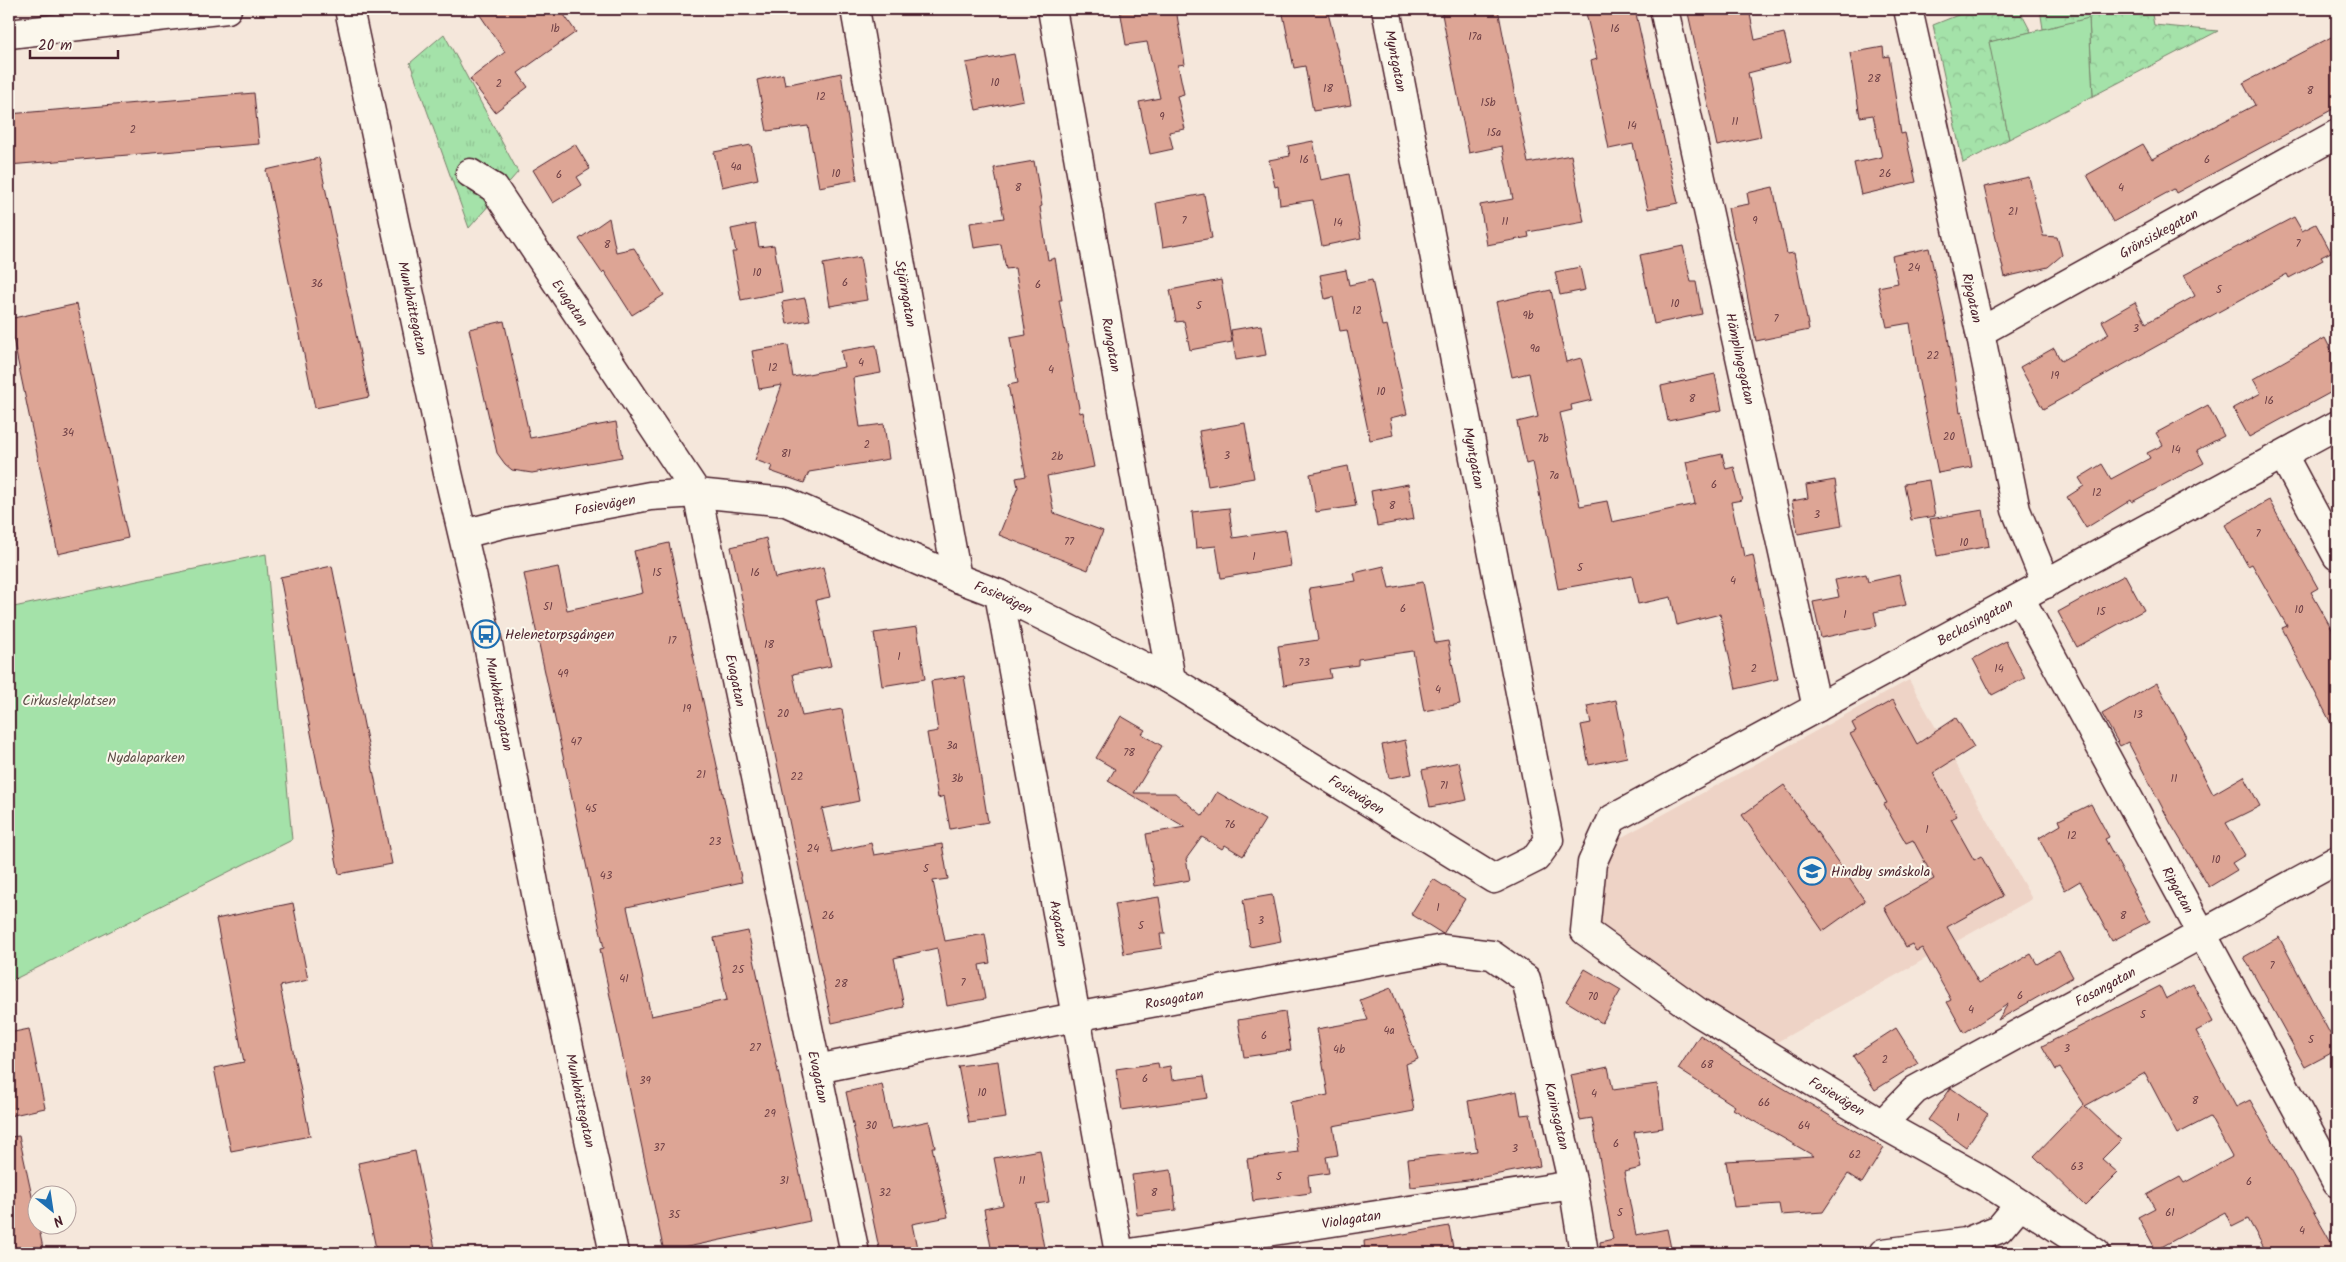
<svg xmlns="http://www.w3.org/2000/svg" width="2346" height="1262" font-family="Kalam,sans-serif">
<defs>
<pattern id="grass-tufts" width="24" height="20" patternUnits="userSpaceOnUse" patternTransform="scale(1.25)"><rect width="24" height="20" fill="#a4e2a9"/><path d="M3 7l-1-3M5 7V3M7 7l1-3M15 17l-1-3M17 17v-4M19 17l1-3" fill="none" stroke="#8fc192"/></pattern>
<pattern id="forest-crowns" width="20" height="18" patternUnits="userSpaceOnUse" patternTransform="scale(1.25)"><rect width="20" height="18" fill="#a4e2a9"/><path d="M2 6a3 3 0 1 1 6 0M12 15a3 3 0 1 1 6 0" fill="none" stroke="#8fc192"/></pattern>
</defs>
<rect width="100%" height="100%" fill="#f5e7db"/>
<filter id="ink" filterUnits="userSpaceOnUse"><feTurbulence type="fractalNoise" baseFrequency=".02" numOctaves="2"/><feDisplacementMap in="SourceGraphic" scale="10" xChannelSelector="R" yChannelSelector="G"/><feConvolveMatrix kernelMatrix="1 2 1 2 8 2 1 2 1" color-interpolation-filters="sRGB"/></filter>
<g filter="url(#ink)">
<!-- built -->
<path fill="#eed3c6" d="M1909,680L2032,899L1777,1042L1703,1010L1593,930L1613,842Z"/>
<!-- grass -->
<path fill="url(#grass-tufts)" stroke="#77806a" d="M444,34L518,172L469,228L410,63Z"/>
<!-- forest -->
<path fill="url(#forest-crowns)" stroke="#77806a" d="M1973,9H2019L2031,32L1990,42L2009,139L1963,163L1933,25Z
M2040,9H2151L2154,25L2218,31L2093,96L2089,19L2043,29Z"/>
<!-- park -->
<path fill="#a4e2a9" stroke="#77806a" d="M2089,18L2093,96L2009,139L1989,42Z
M266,554L292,840L9,982V608Z"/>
<!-- building -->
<path fill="#dda595" stroke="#4a1f2b" d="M476,9H560L576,32L518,73L528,87L495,112L470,79L505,52Z
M1120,9H1176L1185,64L1178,65L1184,94L1177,96L1185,129L1169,132L1173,149L1150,154L1139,102L1160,98L1147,42L1126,45Z
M1282,9H1327L1341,65H1343L1351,105L1313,111L1305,66L1294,68Z
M1441,9H1498L1528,163L1571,155L1584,222L1528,232L1529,237L1487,245L1480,205L1513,199L1502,146L1469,153Z
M1585,9H1635L1678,203L1648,209L1633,144L1609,149L1591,61L1597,59Z
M1708,9H1749L1755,40L1784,33L1791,62L1748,73L1761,137L1717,146L1688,13Z
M2337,34V107L2176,193L2174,189L2113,222L2087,175L2143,144L2152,159L2255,105L2243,83Z
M1883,47L1884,57L1889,56L1901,134L1905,133L1916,182L1861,195L1854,163L1882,157L1873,115L1860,117L1850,53Z
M1014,54L1023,100L976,110L966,63Z
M841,73L857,180L819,187L808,126L767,131L757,80L783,74L785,85Z
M254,93L259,144L9,165V114Z
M1313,141L1321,180L1349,174L1361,238L1322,246L1313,200L1280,205L1278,186L1275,187L1269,160L1290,156L1288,146Z
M575,144L590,169L577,177L582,185L553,203L533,170Z
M751,145L758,179L722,187L714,152Z
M319,158L369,397L315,408L266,170Z
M1034,161L1042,206L1040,207L1048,260L1055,258L1062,300H1059L1080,413L1083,412L1094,467L1047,476L1054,513L1103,531L1088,570L999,535L1018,487L1016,478L1026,476L1008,385L1018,383L1010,338L1026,335L1015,268L1006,269L1001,244L974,248L970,223L1004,218L994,168Z
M2029,177L2043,236L2057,237L2062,255L2048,267L2005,277L1984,187Z
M1773,187L1787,254L1794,253L1809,330L1756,341L1737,242L1735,243L1728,208L1749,204L1747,193Z
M1204,194L1212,238L1163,247L1156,203Z
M2294,217L2302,231L2316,224L2331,252L2321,257L2323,260L2289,278L2287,274L2043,409L2020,367L2054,348L2061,361L2109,334L2102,321L2135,302L2146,323L2195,296L2184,275Z
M609,218L616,252L634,248L664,295L632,315L604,271L602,273L579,239Z
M755,224L759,247L774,245L782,292L741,300L732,252H736L731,229Z
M1683,246L1691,282H1696L1702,314L1654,324L1640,255Z
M1929,248L1947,331L1960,412L1962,411L1972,467L1938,473L1918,377L1910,323L1887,327L1878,287L1898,283L1892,256Z
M860,257L867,300L830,306L823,264Z
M1580,267L1585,290L1560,295L1555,272Z
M1346,270L1349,285L1372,280L1382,326L1387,325L1407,414L1390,418L1393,435L1370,440L1347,330L1340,331L1333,297L1325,299L1320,275Z
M1221,280L1232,342L1190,350L1184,321L1176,322L1170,290Z
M1551,290L1566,362L1581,358L1592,400L1571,405L1572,410L1560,413L1580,506L1607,501L1612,522L1695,504L1686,462L1722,454L1726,469L1734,467L1742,500L1731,502L1741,547L1743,546L1745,557L1753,555L1778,679L1736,689L1720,614L1677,625L1671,597L1638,604L1632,576L1558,589L1533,462L1526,464L1517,422L1538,417L1529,373L1512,377L1496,302Z
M805,298L810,320L787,324L782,302Z
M77,304L128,538L58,554L9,319Z
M504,321L530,438L616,422L622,457L532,473L512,470L505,464L497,453L469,329Z
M1261,325L1266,355L1236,360L1231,330Z
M2325,338L2337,362V389L2249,437L2233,408L2261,393L2253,379Z
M788,345L793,377L844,367L841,351L876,345L881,373L853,378L860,427L884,424L889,459L809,472L804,483L770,471L772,466L755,460L782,385L759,389L752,351Z
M1715,374L1722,410L1668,421L1661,386Z
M2208,405L2224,436L2197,450L2204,463L2132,502L2131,500L2086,528L2067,497L2084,486L2079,478L2102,464L2111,479L2150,458L2147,453L2163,445L2156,433Z
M1245,423L1254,478L1208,486L1199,431Z
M1348,466L1356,506L1316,512L1310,474Z
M1835,480L1842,526L1798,534L1792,501L1808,498L1806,485Z
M1929,480L1935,516L1911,520L1904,484Z
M1408,484L1414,519L1377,526L1371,491Z
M2269,500L2318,588L2311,592L2337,638V735L2282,628L2287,626L2252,564L2248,566L2225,525Z
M1229,508L1233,538L1286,530L1291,566L1221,578L1216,546L1196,548L1192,512Z
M1983,510L1989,546L1937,556L1930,519Z
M766,538L775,578L823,567L830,597L816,600L831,666L793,674L802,716L842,709L859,801L822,809L832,852L871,843L874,855L942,844L948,879L933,881L945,941L985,934L990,963L979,965L985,999L947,1006L937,948L894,958L904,1007L832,1023L731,547Z
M669,543L742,882L627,907L651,1016L727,1000L714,938L748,931L810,1221L664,1252L600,949L604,948L524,574L558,567L567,610L604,602L643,593L634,551Z
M332,566L392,864L339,874L280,577Z
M1384,566L1389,588L1423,582L1435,643L1448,641L1460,704L1424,711L1413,651L1358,659V665L1329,669L1331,678L1284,685L1278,646L1318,640L1309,588L1356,581L1354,573Z
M1866,574L1868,582L1899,575L1906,605L1874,612L1877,626L1821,638L1813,602L1839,597L1835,580Z
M2125,575L2144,610L2077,647L2058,612Z
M917,627L925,679L882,686L874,633Z
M2006,641L2025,678L1992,695L1973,659Z
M964,676L988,822L950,829L944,796L938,798L927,733L938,731L931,681Z
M2157,683L2186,737L2184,738L2213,794L2244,776L2260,806L2226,823L2245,855L2232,863L2237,870L2209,887L2171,824L2128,742L2120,746L2102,714Z
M1616,700L1627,757L1589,765L1581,725L1591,723L1587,706Z
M1893,700L1917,744L1956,718L1974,747L1933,773L1957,816L1951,819L1974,860L1981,856L2003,896L1947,927L1979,983L2031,954L2037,964L2059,951L2073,977L1998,1020L2008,1004L1964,1033L1947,1002L1951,1000L1922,948L1916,951L1912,944L1906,947L1884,907L1934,879L1913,840L1906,843L1884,804L1887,803L1850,734L1856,731L1852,723Z
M1121,716L1145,730L1142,734L1162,746L1134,793H1175L1203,816L1217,792L1265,820L1243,856L1225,845L1222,849L1202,837L1186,859L1190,880L1155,886L1146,834L1185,827L1108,781L1115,769L1096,758Z
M1405,740L1412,774L1389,778L1382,745Z
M1459,762L1467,800L1430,807L1422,770Z
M1784,785L1865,901L1823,931L1742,815Z
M2091,804L2109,837L2105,839L2150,921L2112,941L2080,881L2065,890L2039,838L2061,825L2059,820Z
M1433,879L1465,899L1443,934L1411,914Z
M1272,895L1281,941L1250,947L1243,900Z
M1159,897L1165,934H1160L1162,948L1124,954L1115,904Z
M293,903L308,980L280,986L310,1136L231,1151L214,1068L244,1062L216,919Z
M2279,937L2337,1047V1050L2305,1067L2244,957Z
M1585,969L1621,990L1602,1023L1566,1001Z
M2193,984L2213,1022L2196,1031L2236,1107L2250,1100L2337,1253H2267L2248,1219L2232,1227L2225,1212L2156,1250L2138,1217L2155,1208L2147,1195L2180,1177L2184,1183L2232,1157L2210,1117L2177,1134L2145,1073L2085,1106L2121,1140L2102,1159L2118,1173L2085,1206L2034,1156L2084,1104L2060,1068L2056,1070L2042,1046L2160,986L2166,999Z
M1391,988L1418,1059L1406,1064L1414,1111L1333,1126L1338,1155L1326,1157L1329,1173L1308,1176L1310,1193L1253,1201L1247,1159L1298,1152L1290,1102L1328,1095L1317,1029L1368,1020L1360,1000Z
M1285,1012L1291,1050L1244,1057L1238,1020Z
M1896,1028L1918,1063L1875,1090L1853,1056Z
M29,1029L45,1108L9,1116V1033Z
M1700,1035L1736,1060L1884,1148L1862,1183L1848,1174L1823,1212L1781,1215L1779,1204L1734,1207L1726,1161L1814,1156L1733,1109L1735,1106L1678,1069Z
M998,1061L1006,1118L969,1123L958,1066Z
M1158,1063L1159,1068L1170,1066L1172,1080L1204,1076L1208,1098L1122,1110L1116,1069Z
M1608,1067L1613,1090L1657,1084L1663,1128L1634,1132L1641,1168L1624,1172L1636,1235L1667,1229L1672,1253H1601L1600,1242L1613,1239L1605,1195H1606L1592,1118L1580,1120L1571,1075Z
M882,1084L891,1129L929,1121L935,1147H932L948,1217L912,1224L918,1253H880L861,1162L846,1092Z
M1951,1088L1988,1114L1966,1147L1928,1120Z
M1517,1091L1521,1115L1530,1114L1540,1166L1468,1180L1411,1187L1408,1159L1477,1151L1468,1101Z
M19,1136L38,1224L44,1253H9V1137Z
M1040,1150L1049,1202L1036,1204L1045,1253H992L984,1209L1003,1205L994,1158Z
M415,1151L436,1253H377L358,1163Z
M1171,1170L1176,1210L1137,1215L1132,1175Z
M1449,1226L1454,1253H1365L1364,1241Z"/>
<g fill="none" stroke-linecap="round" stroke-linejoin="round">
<!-- minor casing -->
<g stroke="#4a1f2b" stroke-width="31">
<g id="minor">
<path id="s1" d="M855,9L957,578"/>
<path id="s2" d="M1052,9L1171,680"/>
<path id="s3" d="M1664,9L1817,708"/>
<path id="s4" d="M1908,9L1980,332L2016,510L2046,584"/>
<path d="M9,34L227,9"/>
<path id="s5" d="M470,173L494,188L697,493L855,1253"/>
<path id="s6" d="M1980,332L2337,134"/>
<path d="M2283,455L2337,556"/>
<path id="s7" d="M463,534L506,523L650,496L697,493L786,502L957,578L999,594L1171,680L1494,879L1536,858L1549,840L1386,9"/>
<path id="s8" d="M999,594L1119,1253"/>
<path id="s9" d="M2020,598L2337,1183"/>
<path id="s10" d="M817,1069L1075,1017L1443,949L1492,955L1526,979L1573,1185L1584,1253"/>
<path id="s11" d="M1882,1124L1915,1090L2337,860"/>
<path id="s12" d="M1130,1253L1573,1185"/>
<path d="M1883,1253L1966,1242L1999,1229L2020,1204"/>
<path id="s13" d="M2096,1253L1988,1183L1882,1124L1698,1012L1585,931L1592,863L1612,819L2337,425"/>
</g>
</g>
<!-- major casing -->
<g stroke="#4a1f2b" stroke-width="31">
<g id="major">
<path id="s14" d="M349,9L448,473L486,634L540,914L614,1253"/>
</g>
</g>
<!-- minor -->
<use href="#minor" stroke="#fbf7ec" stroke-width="28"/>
<!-- major -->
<use href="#major" stroke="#fbf7ec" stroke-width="28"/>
</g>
</g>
<!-- icons -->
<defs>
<g id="bus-ring" transform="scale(1.4375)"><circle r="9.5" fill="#fbf7ec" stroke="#1f6fb2" stroke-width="1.5"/><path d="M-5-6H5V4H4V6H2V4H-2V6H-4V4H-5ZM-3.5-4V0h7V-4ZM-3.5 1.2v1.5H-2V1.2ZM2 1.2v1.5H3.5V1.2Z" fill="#1f6fb2"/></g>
<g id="school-ring" transform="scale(1.4375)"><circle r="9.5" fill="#fbf7ec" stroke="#1f6fb2" stroke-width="1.5"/><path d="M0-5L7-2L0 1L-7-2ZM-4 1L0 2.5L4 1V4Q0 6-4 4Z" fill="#1f6fb2"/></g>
</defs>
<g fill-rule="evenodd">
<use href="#bus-ring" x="486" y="634"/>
<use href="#school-ring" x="1812" y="871"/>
</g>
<g text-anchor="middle" stroke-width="4" stroke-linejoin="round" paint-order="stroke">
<!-- number labels -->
<g font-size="11" fill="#6f4046">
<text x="555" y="32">1b</text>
<text x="1615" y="32">16</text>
<text x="1475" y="40">17a</text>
<text x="1874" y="82">28</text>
<text x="995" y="86">10</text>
<text x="499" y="87">2</text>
<text x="1328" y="92">18</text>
<text x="2310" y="94">8</text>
<text x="821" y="100">12</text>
<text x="1488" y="106">15b</text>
<text x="1162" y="120">9</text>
<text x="1735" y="125">11</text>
<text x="1632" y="129">14</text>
<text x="133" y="133">2</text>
<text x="1494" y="136">15a</text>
<text x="1304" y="163">16</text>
<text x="2207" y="163">6</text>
<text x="736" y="170">4a</text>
<text x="836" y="177">10</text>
<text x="1885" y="177">26</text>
<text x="559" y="178">6</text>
<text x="1018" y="191">8</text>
<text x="2121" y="191">4</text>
<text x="2013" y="215">21</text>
<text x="1184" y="224">7</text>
<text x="1755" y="224">9</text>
<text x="1505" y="225">11</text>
<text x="1338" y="226">14</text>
<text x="2298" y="247">7</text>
<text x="607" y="248">8</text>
<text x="1914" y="271">24</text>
<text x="757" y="276">10</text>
<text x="845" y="286">6</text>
<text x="317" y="287">36</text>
<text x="1038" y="288">6</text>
<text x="2219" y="293">5</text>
<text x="1675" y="307">10</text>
<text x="1199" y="309">5</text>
<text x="1357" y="314">12</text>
<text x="1528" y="319">9b</text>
<text x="1776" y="322">7</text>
<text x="2136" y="332">3</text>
<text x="1535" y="352">9a</text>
<text x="1933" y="359">22</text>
<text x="861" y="366">4</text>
<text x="773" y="371">12</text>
<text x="1051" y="373">4</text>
<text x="2055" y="379">19</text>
<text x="1381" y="395">10</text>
<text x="1692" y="402">8</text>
<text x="2269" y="404">16</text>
<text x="68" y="436">34</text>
<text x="1949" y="440">20</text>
<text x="1543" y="442">7b</text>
<text x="867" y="448">2</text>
<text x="2176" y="453">14</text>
<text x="786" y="457">81</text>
<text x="1227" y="459">3</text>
<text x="1057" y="460">2b</text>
<text x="1554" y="479">7a</text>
<text x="1714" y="488">6</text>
<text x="2097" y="496">12</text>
<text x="1392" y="509">8</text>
<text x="1817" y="518">3</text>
<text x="2258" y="537">7</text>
<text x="1069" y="545">77</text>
<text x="1964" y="546">10</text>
<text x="1254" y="560">1</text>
<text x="1580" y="571">5</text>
<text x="657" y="576">15</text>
<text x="755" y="576">16</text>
<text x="1733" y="584">4</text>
<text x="548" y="610">51</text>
<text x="1403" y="612">6</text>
<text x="2299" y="613">10</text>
<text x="2101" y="615">15</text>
<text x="1845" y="618">1</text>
<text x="672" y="644">17</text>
<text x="769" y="648">18</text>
<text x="899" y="660">1</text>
<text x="1304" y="666">73</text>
<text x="1754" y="672">2</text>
<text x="1999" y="672">14</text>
<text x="563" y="677">49</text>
<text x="1438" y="693">4</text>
<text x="687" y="712">19</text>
<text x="783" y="717">20</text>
<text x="2138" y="718">13</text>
<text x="576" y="745">47</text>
<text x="952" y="749">3a</text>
<text x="1129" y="756">78</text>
<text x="701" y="778">21</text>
<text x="797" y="780">22</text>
<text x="957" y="782">3b</text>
<text x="2174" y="782">11</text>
<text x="1444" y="789">71</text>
<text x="591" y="812">45</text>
<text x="1230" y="828">76</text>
<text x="1927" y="833">1</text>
<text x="2072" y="839">12</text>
<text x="715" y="845">23</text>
<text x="813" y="852">24</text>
<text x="2216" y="863">10</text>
<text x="926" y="872">5</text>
<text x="606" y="879">43</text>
<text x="1438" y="911">1</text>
<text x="828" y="919">26</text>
<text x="2123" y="919">8</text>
<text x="1261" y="924">3</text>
<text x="1141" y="929">5</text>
<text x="2272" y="969">7</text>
<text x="738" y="973">25</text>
<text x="624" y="982">41</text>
<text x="963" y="986">7</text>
<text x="841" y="987">28</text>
<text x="2020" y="999">6</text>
<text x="1593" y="1000">70</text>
<text x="1971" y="1013">4</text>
<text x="2143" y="1018">5</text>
<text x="1389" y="1034">4a</text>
<text x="1264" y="1039">6</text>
<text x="2311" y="1043">5</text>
<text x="755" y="1051">27</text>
<text x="2067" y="1052">3</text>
<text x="1339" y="1053">4b</text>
<text x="1885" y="1063">2</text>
<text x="1707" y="1068">68</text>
<text x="1145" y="1082">6</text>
<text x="645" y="1084">39</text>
<text x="982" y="1096">10</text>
<text x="1594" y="1097">4</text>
<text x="2195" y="1104">8</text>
<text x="1764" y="1106">66</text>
<text x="770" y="1117">29</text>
<text x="1958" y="1121">1</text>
<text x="871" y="1129">30</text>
<text x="1804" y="1129">64</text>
<text x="1616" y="1147">6</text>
<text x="659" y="1151">37</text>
<text x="1515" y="1152">3</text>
<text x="1855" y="1158">62</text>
<text x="2077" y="1170">63</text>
<text x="1279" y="1180">5</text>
<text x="784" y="1184">31</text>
<text x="1022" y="1184">11</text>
<text x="2249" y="1185">6</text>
<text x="885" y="1196">32</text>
<text x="1154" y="1196">8</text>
<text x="1620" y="1216">5</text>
<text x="2170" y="1216">61</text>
<text x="674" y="1218">35</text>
<text x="2302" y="1234">4</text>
</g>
<!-- street labels -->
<g font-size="14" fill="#4a1f2b" stroke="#fbf7ec">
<text transform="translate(1396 61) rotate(79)" y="5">Myntgatan</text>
<text dy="5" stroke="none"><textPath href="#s6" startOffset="204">Grönsiskegatan</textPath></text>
<text dy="5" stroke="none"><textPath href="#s1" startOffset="289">Stjärngatan</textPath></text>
<text dy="5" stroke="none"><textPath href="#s4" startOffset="296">Ripgatan</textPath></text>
<text dy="5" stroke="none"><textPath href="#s5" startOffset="166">Evagatan</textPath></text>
<text dy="5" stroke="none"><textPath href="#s14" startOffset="306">Munkhättegatan</textPath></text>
<text dy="5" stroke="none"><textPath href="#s2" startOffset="341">Rungatan</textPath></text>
<text dy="5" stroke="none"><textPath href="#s3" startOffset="358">Hämplingegatan</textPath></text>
<text transform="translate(1474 458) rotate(79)" y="5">Myntgatan</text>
<text dy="5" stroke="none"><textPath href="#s7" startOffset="145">Fosievägen</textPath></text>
<text dy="5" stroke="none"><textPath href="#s7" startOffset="565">Fosievägen</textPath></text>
<text dy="5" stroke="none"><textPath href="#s13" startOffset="1134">Beckasingatan</textPath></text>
<text dy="5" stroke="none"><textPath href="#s5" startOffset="586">Evagatan</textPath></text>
<text dy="5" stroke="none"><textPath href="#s14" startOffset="711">Munkhättegatan</textPath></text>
<text dy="5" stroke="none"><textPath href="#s7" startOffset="970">Fosievägen</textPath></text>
<text dy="5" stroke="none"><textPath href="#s9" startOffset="332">Ripgatan</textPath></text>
<text dy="5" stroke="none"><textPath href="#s8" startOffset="335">Axgatan</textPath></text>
<text dy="5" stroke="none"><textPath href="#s11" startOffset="264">Fasangatan</textPath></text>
<text dy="5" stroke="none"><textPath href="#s10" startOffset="364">Rosagatan</textPath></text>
<text dy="5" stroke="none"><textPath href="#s5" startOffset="991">Evagatan</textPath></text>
<text transform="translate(1837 1096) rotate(31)" y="5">Fosievägen</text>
<text dy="5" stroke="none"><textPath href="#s14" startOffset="1116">Munkhättegatan</textPath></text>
<text dy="5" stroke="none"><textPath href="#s10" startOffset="869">Karinsgatan</textPath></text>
<text dy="5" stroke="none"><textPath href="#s12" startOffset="224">Violagatan</textPath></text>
</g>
<!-- poi labels -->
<g font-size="14" fill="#4a1f2b" stroke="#fbf7ec" text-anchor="start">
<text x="505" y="639">Helenetorpsgången</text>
<text x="1831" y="876">Hindby småskola</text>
</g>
<!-- park labels -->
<g font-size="14" fill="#60504a" stroke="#fbf7ec">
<text x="69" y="705">Cirkuslekplatsen</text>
<text x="146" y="762">Nydalaparken</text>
</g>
</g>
<!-- margin -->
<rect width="2346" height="1262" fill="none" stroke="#fbf7ec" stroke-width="30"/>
<rect x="15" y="15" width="2316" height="1232" fill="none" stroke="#4a1f2b" stroke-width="2" filter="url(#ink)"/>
<!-- north arrow -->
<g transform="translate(52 1210) rotate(150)"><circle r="24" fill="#fbf7ec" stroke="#b4a19f"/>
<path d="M0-4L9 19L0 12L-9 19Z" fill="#1f6fb2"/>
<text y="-8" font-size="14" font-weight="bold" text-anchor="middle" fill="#4a1f2b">N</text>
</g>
<!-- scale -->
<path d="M30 50v8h88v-8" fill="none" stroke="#4a1f2b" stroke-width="2.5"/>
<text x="38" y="50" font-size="15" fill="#4a1f2b" stroke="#fbf7ec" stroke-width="4" paint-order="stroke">20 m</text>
</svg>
